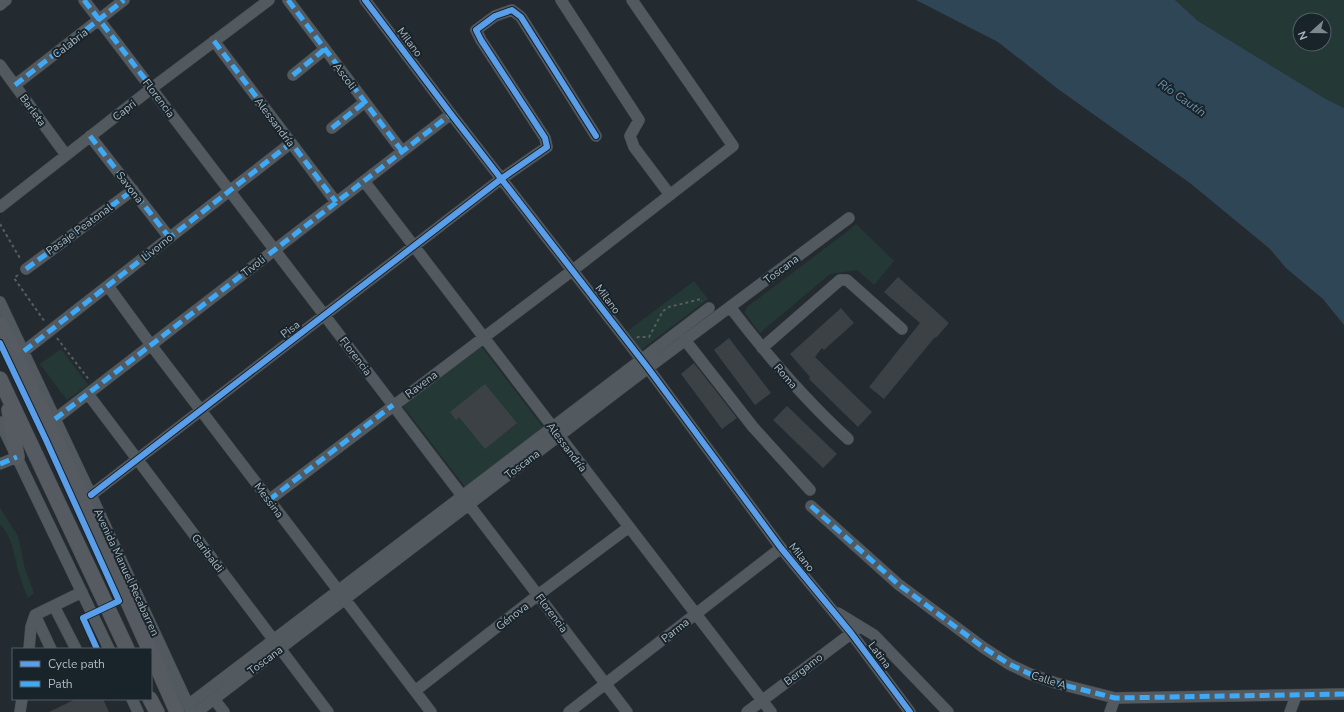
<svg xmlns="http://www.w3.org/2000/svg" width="1344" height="712" font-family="'Nunito Sans',sans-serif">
<rect width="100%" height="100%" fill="#242b30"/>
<!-- green -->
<path fill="#243836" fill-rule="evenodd" d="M1175,0H1344V108L1324,98L1198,21ZM1300,20H1324V44H1300Z
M856,224L894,261L874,285L857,270L830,274L760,333L745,313L747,307L844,234Z
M694,281L708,299L641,350L637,349L625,333Z
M481,346L543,427L465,487L403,406Z
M61,349L88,385L67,400L40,364Z
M0,508L18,536L25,569L34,593L28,598C24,589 21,580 18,570C14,553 12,537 0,524Z"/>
<!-- water -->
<path fill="#2f4657" d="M916,0H1175L1198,21L1324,98L1344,108V325L1323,299L1286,268L1270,249L1190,183L1058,89L998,42Z"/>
<!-- building -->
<path fill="#3b4145" d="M898,277L949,323L936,338L935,337L884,399L869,387L920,323L884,292Z
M841,308L854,323L824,350L822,348L815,357L872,412L858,427L809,379L810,377L790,354Z
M729,338L771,393L755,405L714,350Z
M694,363L737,418L722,429L681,374Z
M485,384L517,423L485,449L459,417L456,420L450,412Z
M787,406L837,454L823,468L773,420Z
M76,699H103L109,712H49Z"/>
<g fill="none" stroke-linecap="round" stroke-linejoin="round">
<!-- minor casing -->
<g stroke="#42474b" stroke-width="12">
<path id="minor" d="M84,0L627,712
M288,0L402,151
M365,0L451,114L648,368L781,548L851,633L910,712
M561,0L639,120L630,136L634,147L670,195
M0,5L6,0
M214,41L336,202
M0,65L66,155
M293,75L325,49
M15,85L124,0
M332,128L365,102
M90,136L169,237
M364,181L771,712
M0,207L152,88L269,0
M26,269L133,190
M108,286L151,345L431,712
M0,302L91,495L191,711
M730,307C766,354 804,399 848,439
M685,340L753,427L810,490
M762,348L840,280H847L902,329
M24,351L291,143
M88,394L328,712
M55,419L451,114
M0,422L109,649
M0,464L17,457
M91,495L501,179L547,147L545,138L481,40L476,30L495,16L512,10L521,17L596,136
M269,500L573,270L733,146L632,0
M811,506L898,584L984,648L1009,664L1030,674L1056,683L1115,698L1344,694
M54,606L76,649
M838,613L874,635L948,712
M29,649L31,627L35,615
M51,649L35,615L82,592
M415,691L538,595L629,527
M132,699L138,712
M214,699L224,712
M188,705L709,308
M20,712L22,699
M197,712L648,368L849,218
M569,712L781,548
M747,712L857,629
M1110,712L1115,698
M1290,712L1296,696"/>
</g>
<!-- major casing -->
<g stroke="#41484d" stroke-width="16">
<path id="major" d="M0,324L42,410L149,649
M0,379L127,649
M9,410L17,457
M151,653L177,712
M150,699L157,712"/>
</g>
<!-- path -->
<path stroke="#565e63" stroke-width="2" stroke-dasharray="3 3" stroke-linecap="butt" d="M0,224L21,260
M18,275L14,278L45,322
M57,338L90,381
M637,338L638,337H649L663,311L669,307L701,299L702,301"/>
<!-- minor -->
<use href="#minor" stroke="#535a5f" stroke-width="11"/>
<!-- major -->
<use href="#major" stroke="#565b61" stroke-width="15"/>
<!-- quiet -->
<path stroke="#3fa9f5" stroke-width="5" stroke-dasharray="10 5" stroke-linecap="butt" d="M84,0L152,88
M288,0L402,151
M214,41L336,202
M293,75L325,49
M15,85L124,0
M332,128L365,102
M90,136L169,237
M26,269L133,190
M24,351L291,143
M55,419L451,114
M0,464L17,457
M269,500L393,405
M811,506L898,584L984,648L1009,664L1030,674L1056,683L1115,698L1344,694"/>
<!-- cycleway casing -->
<g stroke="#18232a" stroke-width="8">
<path id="cycleway" d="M365,0L451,114L648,368L781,548L851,633L910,712
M0,343L46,440L119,601L83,618L97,649
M91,495L501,179L547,147L545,138L481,40L476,30L495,16L512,10L521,17L596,136"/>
</g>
<!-- cycleway -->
<use href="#cycleway" stroke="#5a9eea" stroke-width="6"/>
</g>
<g text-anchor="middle" stroke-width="4" stroke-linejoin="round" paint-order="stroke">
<!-- street labels -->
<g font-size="11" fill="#acb9c3" stroke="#18232a">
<text transform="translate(410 42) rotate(53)" y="4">Milano</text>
<text transform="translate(70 43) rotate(-38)" y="4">Calabria</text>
<text transform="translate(345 76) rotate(53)" y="4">Ascoli</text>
<text transform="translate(159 98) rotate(53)" y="4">Florencia</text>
<text transform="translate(33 110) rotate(54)" y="4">Barleta</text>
<text transform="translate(124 110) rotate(-38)" y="4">Capri</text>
<text transform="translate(275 122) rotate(53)" y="4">Alessandría</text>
<text transform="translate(130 187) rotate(52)" y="4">Savona</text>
<text transform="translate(79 229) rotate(-36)" y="4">Pasaje Peatonal</text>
<text transform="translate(157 247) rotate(-39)" y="4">Livorno</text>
<text transform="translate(253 266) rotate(-38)" y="4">Tivoli</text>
<text transform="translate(781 269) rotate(-37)" y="4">Toscana</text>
<text transform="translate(608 299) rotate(53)" y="4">Milano</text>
<text transform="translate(290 329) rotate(-38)" y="4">Pisa</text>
<text transform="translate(356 356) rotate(53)" y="4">Florencia</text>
<text transform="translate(786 376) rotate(49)" y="4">Roma</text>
<text transform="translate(421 384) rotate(-37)" y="4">Ravena</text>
<text transform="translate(567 447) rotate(53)" y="4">Alessandría</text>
<text transform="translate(522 464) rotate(-37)" y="4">Toscana</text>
<text transform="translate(269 500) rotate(53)" y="4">Messina</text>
<text transform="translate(208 553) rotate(53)" y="4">Garibaldi</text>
<text transform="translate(802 557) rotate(51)" y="4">Milano</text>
<text transform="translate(127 572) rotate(65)" y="4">Avenida Manuel Recabarren</text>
<text transform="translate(552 613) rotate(53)" y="4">Florencia</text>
<text transform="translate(512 616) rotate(-38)" y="4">Génova</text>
<text transform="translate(675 630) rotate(-38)" y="4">Parma</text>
<text transform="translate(880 655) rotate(53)" y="4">Latina</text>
<text transform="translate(265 660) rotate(-37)" y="4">Toscana</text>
<text transform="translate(803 669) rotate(-37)" y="4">Bergamo</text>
<text transform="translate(1049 680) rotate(18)" y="4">Calle A</text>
</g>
<!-- water labels -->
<g font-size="12" font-style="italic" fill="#6c90a8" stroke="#18232a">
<text transform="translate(1182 98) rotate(35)" y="4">Río Cautín</text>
</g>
</g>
<!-- legend -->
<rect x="12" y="648" width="140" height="52" fill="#18232a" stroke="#535f67"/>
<rect x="20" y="661" width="20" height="6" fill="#5a9eea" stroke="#535f67"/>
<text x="48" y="668" font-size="12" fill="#acb9c3">Cycle path</text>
<rect x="20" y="681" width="20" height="6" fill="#3fa9f5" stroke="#535f67"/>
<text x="48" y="688" font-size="12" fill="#acb9c3">Path</text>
<!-- north arrow -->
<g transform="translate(1312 32) rotate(249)"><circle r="19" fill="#18232a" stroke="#535f67"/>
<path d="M0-3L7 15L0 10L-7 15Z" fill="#7c8790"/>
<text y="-6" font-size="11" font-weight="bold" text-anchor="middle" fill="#acb9c3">N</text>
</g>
</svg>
